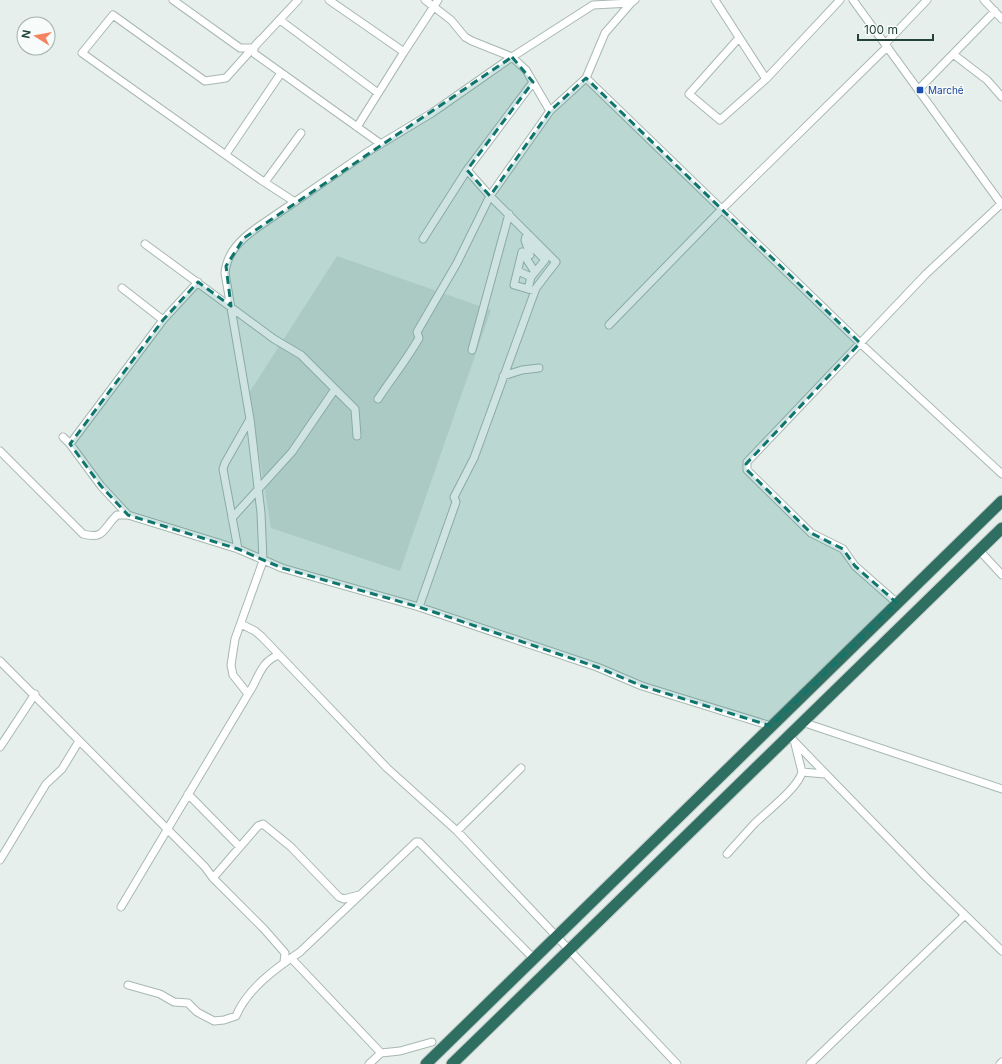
<svg xmlns="http://www.w3.org/2000/svg" width="1002" height="1064" font-family="Inter,sans-serif">
<rect width="100%" height="100%" fill="#e6efeb"/>
<!-- built -->
<path fill="#d4dfda" d="M337,256L491,310L400,571L271,528L249,393Z"/>
<g fill="none" stroke-linecap="round" stroke-linejoin="round">
<!-- minor casing -->
<g stroke="#a8b8b2" stroke-width="9">
<path id="minor" d="M173,0L240,48H253
M298,0L256,45L253,50L255,54L381,144
M329,0L404,52L438,0
M425,0L451,20L465,37L472,41L512,57L526,70L550,111
M715,0L766,79L720,120L689,94L738,39
M853,0L1002,205
M984,0L1002,19
M280,20L378,93
M260,40L226,78L205,81L113,15L82,53L261,180L295,202
M885,44L927,0
M953,54L987,80L1002,97
M586,78L860,343L1002,474
M766,79L840,0
M918,90L995,11
M357,127L404,52
M226,154L281,73
M265,182L301,133
M527,233L525,240L530,255L522,252L514,285L535,291
M423,239L467,170L533,82
M528,242L545,260L531,277
M145,244L274,339L301,355L355,409L357,436
M522,252L535,272
M518,271L531,277L528,289
M122,288L163,320
M609,325L722,209L887,47
M472,350L509,214
M503,376L522,370L539,368
M378,399C391,379 408,358 419,338L417,332L457,263L490,196L550,111L586,78L605,33L631,3
M63,437L70,444
M0,451L83,534C105,540 103,528 117,515H128L238,549L282,568L419,607L597,667L642,686L771,726
M128,515L101,486L70,444L163,320L198,282
M232,518L292,452L335,389
M238,549L223,469L225,463L250,419L225,273C227,252 241,239 258,227L369,151L432,113L512,57L593,5L631,3L635,0
M979,550L1002,575
M897,603L855,566L843,549L811,533L747,470V462L926,274L1001,204
M419,607L456,502L454,497L474,458L536,288L556,262L490,196L467,170
M241,624L255,631L262,637L387,768L457,831L677,1064
M0,661L205,867L213,878L264,929L285,953L284,962
M248,694L233,675L231,665L235,639L263,561L261,513L250,419
M802,722L1002,789
M788,735L926,877L1002,951
M0,747L35,694
M802,772L825,774
M188,794L240,847
M457,831L521,768
M727,854C736,844 745,834 754,824C766,812 799,787 802,772L795,744
M0,860L46,784L62,769L79,741
M213,878L258,826L263,824L291,847L339,897L344,899L359,895
M121,907L253,686C260,672 264,660 279,655
M291,958L381,1053
M128,985L160,994L174,1002L188,1003L197,1012L214,1021L224,1020L236,1016C247,989 276,968 300,952L416,842H419L534,959
M369,1064L381,1053L400,1051L432,1042
M810,1064L965,915
M1000,1064L1002,1062"/>
</g>
<!-- highway casing -->
<g stroke="#c2cac8" stroke-width="13">
<path id="highway" d="M426,1064L1002,501
M452,1064L1002,528"/>
</g>
<!-- minor -->
<use href="#minor" stroke="#fff" stroke-width="7"/>
<!-- highway -->
<use href="#highway" stroke="#2f6f62" stroke-width="11"/>
</g>
<!-- marked area -->
<path fill="#0f766e" fill-opacity="0.2" stroke="#0f766e" stroke-width="3" stroke-dasharray="8 5" stroke-linejoin="round" d="M512,57L533,82L467,170L490,196L550,111L586,78L860,343L746,464L747,470L811,533L843,549L855,566L897,603L771,726L642,686L597,667L419,607L282,568L238,549L128,515L101,486L70,444L163,320L198,282L231,306L226,266L244,238Z"/>
<!-- markers -->
<rect fill="#1a4fb4" stroke="#f7fbf9" stroke-width="1.5" x="916" y="86" width="8" height="8" rx="2"/>
<g text-anchor="middle" stroke-width="3" stroke-linejoin="round" paint-order="stroke">
<!-- transit labels -->
<g font-size="10" fill="#164399" stroke="#f7fbf9" text-anchor="start">
<text x="928" y="94">Marché</text>
</g>
</g>
<!-- north arrow -->
<g transform="translate(36 36) rotate(281)"><circle r="19" fill="#f7fbf9" stroke="#a3b1ad"/>
<path d="M0-3L7 15L0 10L-7 15Z" fill="#f4845f"/>
<text y="-6" font-size="11" font-weight="bold" text-anchor="middle" fill="#24423a">N</text>
</g>
<!-- scale -->
<path d="M858 34v6h75v-6" fill="none" stroke="#24423a" stroke-width="2"/>
<text x="864" y="34" font-size="12" fill="#24423a" stroke="#f7fbf9" stroke-width="3" paint-order="stroke">100 m</text>
</svg>
